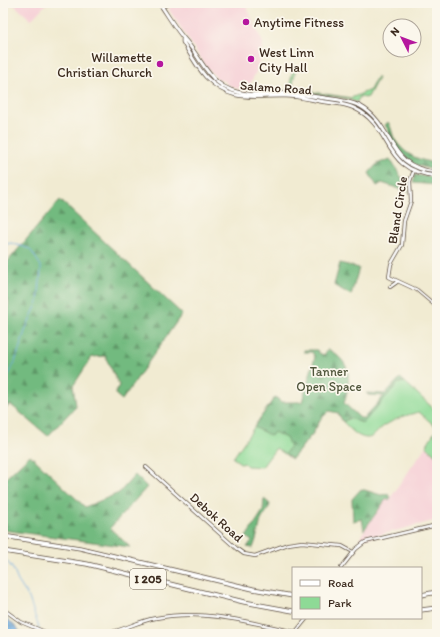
<svg xmlns="http://www.w3.org/2000/svg" width="440" height="637" font-family="Itim,sans-serif">
<defs>
<pattern id="forest-firs" width="22" height="20" patternUnits="userSpaceOnUse"><rect width="22" height="20" fill="#72ba7f"/><path d="M5 1l3.5 6h-7zM16 11l3.5 6h-7z" fill="#5f9767"/></pattern>
<pattern id="water-waves" width="16" height="10" patternUnits="userSpaceOnUse"><rect width="16" height="10" fill="#6face1"/><path d="M0 5q4-4 8 0t8 0" fill="none" stroke="#5c8cb6"/></pattern>
</defs>
<rect width="100%" height="100%" fill="#fbf7ec"/>
<filter id="ink" filterUnits="userSpaceOnUse"><feTurbulence type="fractalNoise" baseFrequency=".025" numOctaves="2"/><feDisplacementMap in="SourceGraphic" scale="8" xChannelSelector="R" yChannelSelector="G"/><feConvolveMatrix kernelMatrix="1 2 1 2 8 2 1 2 1" color-interpolation-filters="sRGB"/></filter>
<filter id="wash" filterUnits="userSpaceOnUse"><feTurbulence type="fractalNoise" baseFrequency=".012" numOctaves="4" result="noise"/><feDisplacementMap in="SourceGraphic" scale="16" xChannelSelector="R" yChannelSelector="G"/><feGaussianBlur stdDeviation="0.9" result="paint"/><feColorMatrix in="noise" values="0 0 0 0 0 0 0 0 0 0 0 0 0 0 0 0 0 1.4 0 .05"/><feComposite in="paint" operator="in"/></filter>
<g filter="url(#wash)">
<rect width="100%" height="100%" fill="#f1ebd2"/>
<!-- built -->
<path fill="#f6cfd6" d="M12,3H47L31,20Z
M175,3H245L263,43L257,70L246,92L226,84V82L218,79L208,69L169,10L170,7Z
M426,446L437,456V520L360,540V537L387,498L389,500Z"/>
<!-- green -->
<path fill="#8eda96" stroke="#64825a" d="M293,69L295,72L292,89L351,98L370,90L376,78H378L368,97L365,98L360,96L357,102L344,98L289,90Z
M405,382L437,412V428L419,412C406,415 395,419 384,426C378,430 373,439 366,438C356,437 350,428 343,422L349,418L363,423L398,383Z
M275,397L309,427L323,416L313,433L292,459L276,448L262,467L247,466L244,463L242,464L233,458Z
M437,428V456L426,446Z"/>
<!-- forest -->
<path fill="url(#forest-firs)" stroke="#56724e" d="M388,122C392,128 392,135 395,140C407,157 418,159 437,164V170C418,168 402,160 393,142C390,137 389,130 385,125Z
M390,159L408,188L409,192L382,183L377,186L369,173L377,164Z
M415,175L437,178V185L413,183Z
M60,200L182,314L122,400L115,394L119,385L105,356L92,357L73,386L76,406L48,436L10,404L3,412V325L6,322L9,300L3,299V267Z
M340,263L359,268L351,295L334,285Z
M328,349C353,364 351,378 344,403L360,418H364L384,396L368,395L366,393L385,394L400,378L405,382L398,383L363,423L349,418L343,422L338,413L329,411L319,421L313,433L292,459L285,454L290,446L286,438L274,432L271,436L254,427L275,397L281,402H302L315,357L312,352H304V350H317L319,353L324,355Z
M30,455L85,507L119,493L135,475L147,487L110,528L130,547L3,530V481Z
M361,489L381,495L388,494L391,497L389,500L387,498L364,530L362,519L353,521L352,499Z
M264,499L270,504C269,511 261,517 260,524C258,533 256,540 253,548L247,547L252,541L246,537L263,511Z"/>
<!-- water -->
<path fill="url(#water-waves)" stroke="#556b80" d="M3,615L19,630L18,634H3Z"/>
<g fill="none" stroke-linecap="round" stroke-linejoin="round">
<!-- stream -->
<path stroke="#6face1" stroke-width="1" d="M3,245L11,243L30,249L41,266V271L38,302L26,328L15,362L3,386
M3,556L13,569L18,581L29,598L39,628
M42,633L43,634"/>
</g>
</g>
<g filter="url(#ink)">
<g fill="none" stroke-linecap="round" stroke-linejoin="round">
<!-- minor casing -->
<g stroke="#564739" stroke-width="4">
<path id="minor" d="M162,7L170,3
M414,170L410,181L411,201L404,221L402,245L391,264L389,277L417,290L437,307
M390,287L397,282
M146,467L237,549L244,554L255,556L288,544L302,542L342,546L353,552
M341,568L356,549L365,542L437,525
M3,609L21,622L50,634
M104,634C122,631 138,621 156,618C204,609 249,622 296,632
M294,634L307,618"/>
</g>
<!-- major casing -->
<g stroke="#564739" stroke-width="4.5">
<path id="major" d="M158,3L162,7C170,19 177,31 186,41C207,66 210,90 248,94C260,96 271,93 282,93C292,93 302,95 312,96C327,99 346,99 360,106C396,126 385,168 437,172
M183,39V42C190,54 197,67 206,77C232,104 254,95 286,96C297,96 308,99 319,101C330,103 344,103 354,108C395,127 380,171 437,176"/>
</g>
<!-- highway casing -->
<g stroke="#564739" stroke-width="5">
<path id="highway" d="M3,536L80,548L253,589L293,596
M3,551L87,564L244,602L293,611
M421,595L437,592
M421,610L437,608"/>
</g>
<!-- minor -->
<use href="#minor" stroke="#fff" stroke-width="2.5"/>
<!-- major -->
<use href="#major" stroke="#fff" stroke-width="3"/>
<!-- highway -->
<use href="#highway" stroke="#fff" stroke-width="3.5"/>
</g>
</g>
<!-- markers -->
<g fill="#b5179e" stroke="#fbf7ec" stroke-width="1.5">
<circle cx="246" cy="22" r="4"/>
<circle cx="251" cy="59" r="4"/>
<circle cx="160" cy="64" r="4"/>
</g>
<g text-anchor="middle" stroke-width="3.5" stroke-linejoin="round" paint-order="stroke">
<!-- shield labels -->
<rect fill="#fbf7ec" stroke="#75685c" stroke-width="1" x="130" y="569" width="36" height="20" rx="3"/>
<g font-size="12" font-weight="bold" fill="#3b2a1e">
<text x="148" y="583">I 205</text>
</g>
<!-- poi labels -->
<g font-size="13" fill="#3b2a1e" stroke="#fbf7ec" text-anchor="start">
<text x="254" y="27">Anytime Fitness</text>
<text x="259" y="57">West Linn<tspan x="259" dy="15">City Hall</tspan></text>
<text x="152" y="62" text-anchor="end">Willamette<tspan x="152" dy="15">Christian Church</tspan></text>
</g>
<!-- street labels -->
<g font-size="13" fill="#3b2a1e" stroke="#fbf7ec">
<text transform="translate(276 87) rotate(4)" y="5">Salamo Road</text>
<text transform="translate(397 210) rotate(-81)" y="5">Bland Circle</text>
<text transform="translate(217 517) rotate(42)" y="5">Debok Road</text>
</g>
<!-- park labels -->
<g font-size="13" fill="#50563c" stroke="#fbf7ec">
<text x="329" y="376">Tanner<tspan x="329" dy="15">Open Space</tspan></text>
</g>
</g>
<!-- margin -->
<rect width="440" height="637" fill="none" stroke="#fbf7ec" stroke-width="16"/>
<!-- legend -->
<rect x="292" y="567" width="130" height="52" fill="#fbf7ec" stroke="#aea59a"/>
<rect x="300" y="580" width="20" height="6" fill="#ffffff" stroke="#aea59a"/>
<text x="328" y="587" font-size="12" fill="#3b2a1e">Road</text>
<rect x="300" y="597" width="20" height="12" fill="#8eda96" stroke="#aea59a"/>
<text x="328" y="607" font-size="12" fill="#3b2a1e">Park</text>
<!-- north arrow -->
<g transform="translate(402 38) rotate(312)"><circle r="19" fill="#fbf7ec" stroke="#aea59a"/>
<path d="M0-3L7 15L0 10L-7 15Z" fill="#b5179e"/>
<text y="-6" font-size="11" font-weight="bold" text-anchor="middle" fill="#3b2a1e">N</text>
</g>
</svg>
